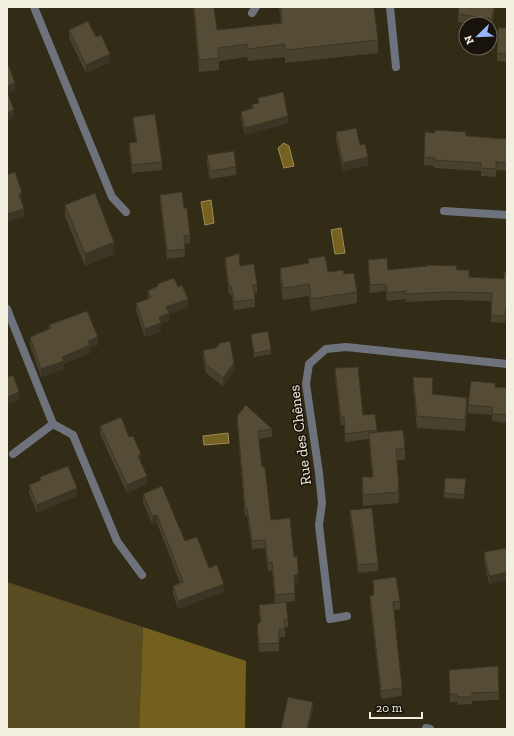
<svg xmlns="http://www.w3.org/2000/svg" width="514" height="736" font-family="'Zilla Slab',serif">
<rect width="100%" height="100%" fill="#322b15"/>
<!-- green -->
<path fill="#594c22" d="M7,582L143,627L139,729H7Z"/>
<!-- forest -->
<path fill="#73601d" d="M143,627L246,661L245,729H139Z"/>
<!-- water -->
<path fill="#766220" stroke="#9b8c5a" d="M284,143L289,146L294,166L284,168L278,148Z
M211,200L214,223L205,225L201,202Z
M341,228L345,253L335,254L331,230Z
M228,433L229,443L204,445L203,436Z"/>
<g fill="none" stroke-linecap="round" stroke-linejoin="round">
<!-- service -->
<path stroke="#6d727c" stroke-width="8" d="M34,7L112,197L126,212
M390,7L396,67
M444,211L507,215"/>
<!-- minor -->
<path stroke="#6d727c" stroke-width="8" d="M252,13L256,7
M7,309L53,424
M13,454L53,424L73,435L117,541L142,575
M347,616L330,619L319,525L322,503L319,473L306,384L309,364L326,349L346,347L507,364
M426,728L430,729"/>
</g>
<!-- wall -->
<path fill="#48412e" d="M193,7H214L217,30L281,23L279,7H374L378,40V53L285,63V57L248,61L247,57L219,61V70L199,72Z
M495,7L492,27H490V24H473L458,22V14Z
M507,28V62L497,61V53Z
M69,30L96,37L110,62L86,73L69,38Z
M258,98L288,123L245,135L241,119V112L252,108V104L258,103Z
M133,117L162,162V170L132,173L129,151V143L136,142L133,125Z
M336,132L360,145L368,165L343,171L336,140Z
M435,133L466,136L507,139V171L496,170V177L481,176V171L434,168V166L424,165V157Z
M207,155L236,167V175L210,179L207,163Z
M160,195L190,235V243L185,244V257L167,259L160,203Z
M65,205L114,254L85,266L65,216Z
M225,258L257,285V293H254L255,299V307L234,310L231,294H229L225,266Z
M308,259L328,272L344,274L357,292V303L311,311L309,296L283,300L280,279V268L308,263Z
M368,260L388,270H457L469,277L504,279L507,273V316H506L505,323L491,322L492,301L448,300L406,302V299L387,301L386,291L370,293L368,267Z
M157,284L178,287L188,307L169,314V321L161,324V331L145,337L136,311V303L148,299V291L157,286Z
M49,325L98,345L90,348V353L64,364V369L41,377L30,345V337L49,329Z
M251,334L271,350V354L254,357L251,338Z
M203,350L234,371L223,386L206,373L203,358Z
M335,368L363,415L377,430V432L405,448V460H397L399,489V500L398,501V503L363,506L362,489V477H372L369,439L345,442L344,425H341L339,412L335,376Z
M413,377L433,394L467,409L465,431L417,428L413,388Z
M495,387L507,388V423L492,421V415L468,413V405Z
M237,416L272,429V437L259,439L262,467L271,520L294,557L298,583H295V601L286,602L288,619V627H285V637H279V651L259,652L257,632V624L260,623L259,613V605L275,603L272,570L268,571L265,548L252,549L247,515L245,516L237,424Z
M100,426L129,437L141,462L147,484L127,493L100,434Z
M40,477L77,496L37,513L29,493V485L40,481Z
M466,479L464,499L444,498V493Z
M143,494L209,568L224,592L178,609L173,594V586L180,583L157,523L152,524L143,502Z
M350,510L378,563V571L358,573L350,518Z
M507,548V580L489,584L484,560V552Z
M373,580L400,601V609L394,610L402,688V696L381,699L370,604V596L373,595Z
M449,670L499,692V700L472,701V704L458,705L457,702H450Z"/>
<!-- shaded-wall -->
<path fill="#3b3525" d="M494,7H495L492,27V19Z
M110,54V62L86,73V65Z
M15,83V91L7,94V86Z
M14,110V118L7,121V113Z
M288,116V123L245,135V128Z
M368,157V165L343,171V163Z
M22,192V200L19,202V194Z
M24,209V217L7,222V214Z
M114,242V254L85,266V254Z
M188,299V307L169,314V321L161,324V331L145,337V329L159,317L166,307Z
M98,337V345L90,348V353L64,364V369L41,377V369L62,357L88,341Z
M234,363V371L223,386V378Z
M19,392V400L7,405V397Z
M467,398V409L465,431V420Z
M141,454V462L138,464V456Z
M147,476V484L127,493V485Z
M77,488V496L37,513V505Z
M157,515V523L152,524V516Z
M507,572V580L489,584V576Z
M294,575H298V583H294Z
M224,584V592L178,609V601Z
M313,702V710L309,729H307Z"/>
<!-- building -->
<path fill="#544c35" stroke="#3b3525" d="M194,7H214L217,30L282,23L281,7H374L378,40L285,50V44L248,49L247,44L218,48L219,58L199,60Z
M459,7H494L492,19L458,14Z
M88,21L96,37L101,35L110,54L86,65L69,30Z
M498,28H507V54L497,53Z
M9,66L15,83L7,86V67Z
M7,91L14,110L7,113Z
M283,92L288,116L245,128L241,112L253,108L252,104L259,103L258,98Z
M155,114L162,162L132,165L129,143L137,142L133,117Z
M356,128L360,145L365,144L368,157L343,163L336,132Z
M435,130L466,132V136L507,139V163L496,162V169L481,168V163L434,160L435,158L424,157L425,132L435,133Z
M234,151L236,167L210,171L207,155Z
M15,172L22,192L19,194L24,209L7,214V175Z
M182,192L184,208H187L190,235L184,236L185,249L167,251L160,195Z
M95,193L114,242L85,254L65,205Z
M239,253L240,266L254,264L257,285H253L255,299L234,302L231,286H229L225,258Z
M325,256L328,272L343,270L344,274L354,273L357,292L311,299L309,284L283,288L280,268L309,263L308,259Z
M387,258L388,270L427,266V265L457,266L456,270H469V277L504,279V272L507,273V308H506L505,316L491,315L492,293L448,292L406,294V291L387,293L386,284L370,285L368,260Z
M174,278L178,287L182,285L188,299L166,307L169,313L159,317L161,323L145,329L136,303L151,298L148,291L158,286L157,284Z
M87,311L98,337L88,341L90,345L62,357L64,361L41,369L30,337L51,328L49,325Z
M268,331L271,350L254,353L251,334Z
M230,341L234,363L223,378L206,365L203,350L216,348L220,343Z
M358,367L363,415L375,414L377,430L345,434L344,417H341L339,404L335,368Z
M7,373L8,377L13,375L19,392L7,397Z
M413,377L433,378L432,394L467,398L465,420L417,416Z
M471,381L495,383V387L507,388V415L492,414V407L468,405Z
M246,405L272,429L258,431L262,467H265L271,520L290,518L294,557L297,556L298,566V575H294L295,593L275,595L272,562L268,563L265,540L252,541L247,508H245L237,416Z
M121,417L129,437L133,436L141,454L138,456L147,476L127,485L100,426Z
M403,430L405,448L396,449L399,489H397L398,492L363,495L362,477H373L369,433Z
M68,466L77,488L37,505L29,485L41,480L40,477Z
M445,478L466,479L464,495L444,493Z
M162,486L185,541L197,537L209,568L217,565L224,584L178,601L173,586L183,582L157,515L152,516L143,494Z
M372,508L378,563L358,565L350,510Z
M507,548V572L489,576L484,552Z
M396,577L400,601L393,602L402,688L381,691L370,596L374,595L373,580Z
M286,602L288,619L284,620L285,629H279V643L259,644L257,624L261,622L259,605Z
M498,666L499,692L472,693V697H458L457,694H450L449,670Z
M288,697L313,702L307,729H281Z"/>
<g text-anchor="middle" stroke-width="3" stroke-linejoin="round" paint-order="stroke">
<!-- street labels -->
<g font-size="15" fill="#f2eee0" stroke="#17130a">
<text transform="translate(300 435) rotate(-97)" y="5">Rue des Chênes</text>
</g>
</g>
<!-- border -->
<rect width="514" height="736" fill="none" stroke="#f2eee0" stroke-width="16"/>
<!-- north arrow -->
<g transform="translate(478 36) rotate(247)"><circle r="19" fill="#17130a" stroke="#6f6b60"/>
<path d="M0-3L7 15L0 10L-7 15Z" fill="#96b6fd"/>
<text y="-6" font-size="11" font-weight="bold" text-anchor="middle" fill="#f2eee0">N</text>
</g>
<!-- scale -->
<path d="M370 712v6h52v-6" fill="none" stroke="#f2eee0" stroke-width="2"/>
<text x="376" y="712" font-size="12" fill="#f2eee0" stroke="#17130a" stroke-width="3" paint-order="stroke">20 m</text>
</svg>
